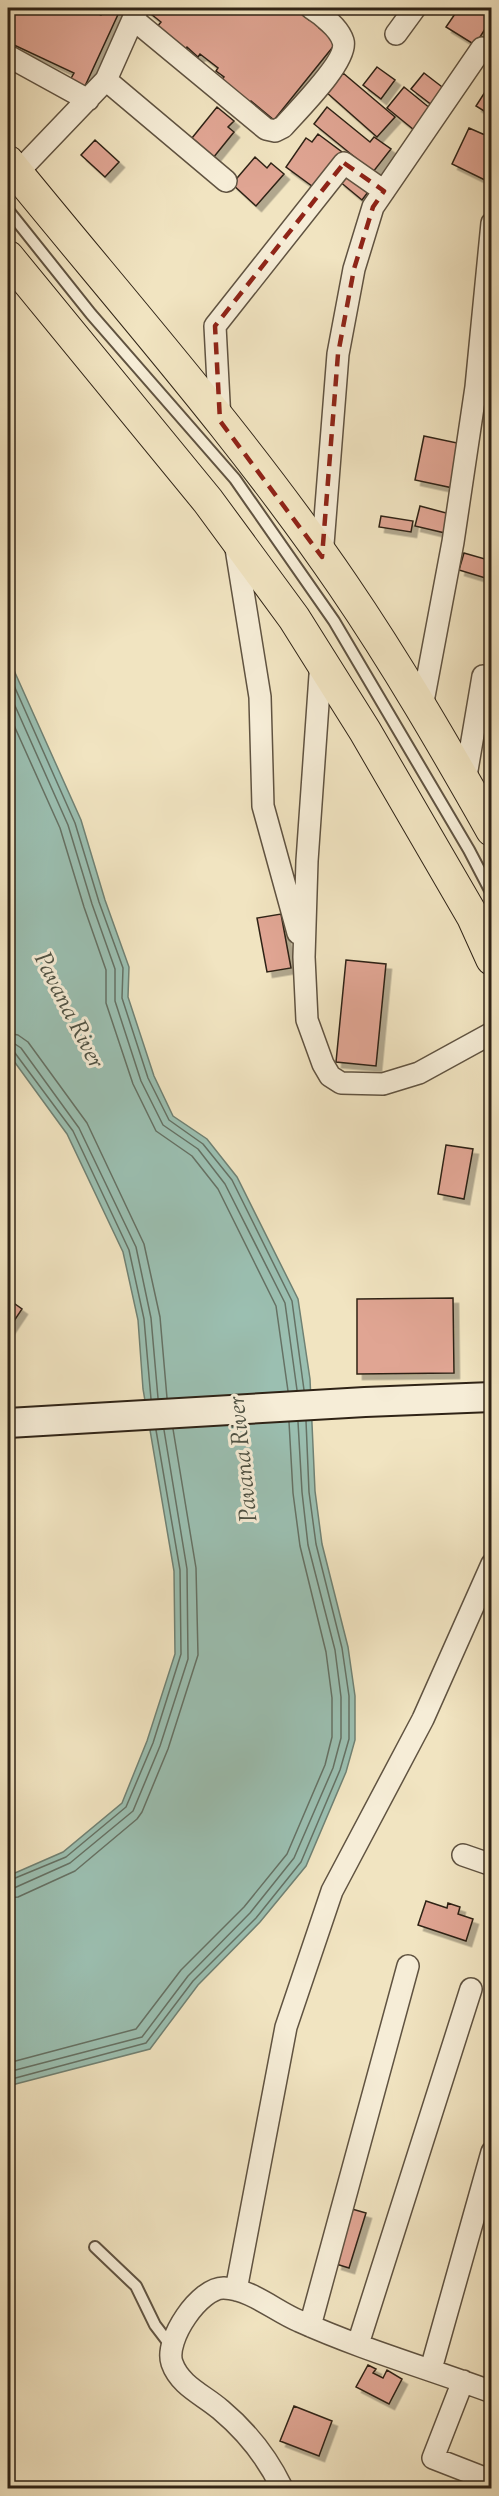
<svg xmlns="http://www.w3.org/2000/svg" width="499" height="2496" font-family="'Sorts Mill Goudy',serif">
<defs>
<filter id="shadow"><feDropShadow dx="5.5" dy="5.5" stdDeviation="0" flood-color="#0004"/></filter>
</defs>
<rect width="100%" height="100%" fill="#f1e4c1"/>
<filter id="stains"><feTurbulence type="fractalNoise" baseFrequency=".00333" numOctaves="4"/><feColorMatrix values="0 0 0 0 .2 0 0 0 0 .09 0 0 0 0 .02 0 0 0 .5 -.17"/></filter>
<radialGradient id="worn" r=".72"><stop offset=".6" stop-color="#630" stop-opacity="0"/><stop offset="1" stop-color="#630" stop-opacity=".3"/></radialGradient>
<!-- water -->
<path fill="#9bbfb1" stroke="#708173" stroke-width="1.5" d="M8,657L81,820L105,900L129,967L128,997L154,1076L173,1116L207,1139L237,1177L298,1299L310,1379L315,1491L322,1544L348,1647L355,1696V1740L346,1772L306,1866L260,1922L198,1985L150,2049L8,2086V1876L63,1852L122,1803L147,1741L175,1654L174,1571L143,1389L138,1320L123,1252L67,1134L8,1053Z"/>
<g fill="none" stroke-linecap="round" stroke-linejoin="round">
<!-- shore -->
<path stroke="#657164" stroke-width="1.5" d="M8,672L75,823L99,902L123,968L122,998L148,1078L169,1120L203,1144L232,1180L292,1301L304,1390
M8,690L68,825L92,904L115,969V1001L141,1081L163,1125L198,1149L225,1184L285,1303L297,1390
M8,712L60,828L84,907L106,970V1003L133,1084L156,1131L192,1156L218,1189L276,1306L288,1391
M8,1033L18,1035L28,1042L87,1123L144,1244L160,1317L167,1398
M8,1042L15,1044L21,1048L79,1128L136,1247L151,1318L158,1398
M8,1050L15,1053L73,1131L129,1250L144,1319L151,1399
M8,1881L66,1857L126,1807L153,1743L181,1654L180,1570L156,1430
M8,1889L14,1888L70,1863L133,1811L160,1746L188,1659L187,1569L164,1430
M8,1898L18,1897L75,1871L137,1819L142,1812L168,1749L198,1655L196,1568L173,1429
M8,2063L136,2029L181,1970L244,1907L287,1854L325,1765L332,1737V1698L326,1652L300,1546L293,1493L289,1422
M8,2072L142,2037L188,1976L250,1913L294,1858L333,1768L341,1738V1697L335,1650L308,1545L302,1492L298,1422
M8,2080L146,2043L193,1981L256,1918L301,1862L340,1770L349,1739V1696L342,1648L316,1544L309,1492L306,1421"/>
</g>
<!-- building -->
<path fill="#e0a593" stroke="#2f2316" stroke-width="1.5" filter="url(#shadow)" d="M13,8H85L101,15L105,8H121L85,86L70,80L74,73L12,44L9,51H8V19Z
M148,8H299L297,10L309,20L312,16L322,24L319,28L336,43L274,120L251,101L248,104L220,82L224,77L216,71L218,68L200,54L198,57L187,47L184,51L156,28L161,22L146,10Z
M459,8H492V18L475,45L446,27Z
M377,67L395,80L381,99L363,85Z
M343,73L395,117L377,137L326,92Z
M424,73L450,93L437,109L411,89Z
M492,81V116L476,106Z
M404,87L436,113L419,134L387,108Z
M217,107L234,121L228,127L234,132L209,163L193,150L199,144L192,138Z
M327,107L370,142L374,137L391,149L373,172L314,124Z
M469,128L492,138L491,183L452,164Z
M318,134L342,152L316,189L286,167L306,138L312,142Z
M95,140L119,162L105,177L81,155Z
M255,157L267,168L271,163L284,174L256,206L232,184Z
M354,161L377,180L362,200L339,181Z
M424,436L462,444L453,488L415,480Z
M420,506L450,514L445,533L415,526Z
M381,516L413,521L411,532L379,527Z
M464,553L492,561V580L459,570Z
M281,914L291,968L267,972L257,918Z
M346,960L386,964L376,1066L336,1062Z
M446,1145L473,1149L464,1199L438,1194Z
M453,1298L454,1373L357,1374V1299Z
M8,1299L22,1309L8,1330Z
M426,1901L447,1908L448,1903L460,1907L458,1914L473,1919L466,1941L418,1925Z
M352,2209L366,2213L349,2268L336,2264Z
M368,2365L376,2369L373,2373L383,2378L387,2370L402,2379L389,2404L356,2387Z
M294,2406L332,2421L319,2456L280,2441Z"/>
<g fill="none" stroke-linecap="round" stroke-linejoin="round">
<!-- lane casing -->
<g stroke="#605341" stroke-width="14">
<path id="lane" d="M8,210L91,314L235,479L334,621L469,850L492,894
M95,2247L136,2286L155,2325L171,2346"/>
</g>
<!-- street casing -->
<g stroke="#605341" stroke-width="24">
<path id="street" d="M133,19L266,129L275,131L283,127C296,112 349,60 343,41C339,28 322,15 311,8
M396,34L415,8
M8,56L88,100
M106,80L226,181
M17,173L106,80L138,8
M220,421L215,326L344,163L384,191
M235,542L260,697L263,806L298,933
M322,557L338,354L354,269L373,207L482,48
M321,661L307,861L304,957L307,1020L323,1064L330,1076L341,1083L383,1084L419,1073L492,1033
M422,707L453,542L476,387L492,223
M465,782L483,676L492,678
M463,1855L492,1865
M236,2290L286,2027L332,1891L423,1719L492,1564
M310,2326L408,1966
M358,2344L471,1989
M431,2369L492,2152
M463,2381L433,2458L492,2481
M282,2488C268,2459 246,2431 221,2410C204,2395 180,2386 172,2363C164,2340 200,2287 224,2288C251,2289 275,2311 299,2321C361,2349 427,2368 492,2392"/>
</g>
<!-- secondary casing -->
<g stroke="#2f2316" stroke-width="32">
<path id="secondary" d="M8,1423L365,1402L492,1397"/>
</g>
<!-- primary casing -->
<g stroke="#2f2316" stroke-width="34">
<path id="primary" d="M8,162C121,301 242,437 343,585C397,664 445,747 492,830
M8,257L208,501L294,618L365,731L473,917L492,959"/>
</g>
<!-- lane -->
<use href="#lane" stroke="#f6edd7" stroke-width="10"/>
<!-- street -->
<use href="#street" stroke="#f6edd7" stroke-width="21"/>
<!-- secondary -->
<use href="#secondary" stroke="#f6edd7" stroke-width="28"/>
<!-- primary -->
<use href="#primary" stroke="#f1e4c1" stroke-width="32"/>
</g>
<!-- marked area -->
<path fill="none" stroke="#8f2418" stroke-width="4.5" stroke-dasharray="12 8" stroke-linejoin="round" d="M344,163L384,191L373,207L354,269L338,354L322,557L220,421L215,326Z"/>
<g text-anchor="middle" stroke-width="6" stroke-linejoin="round" paint-order="stroke">
<!-- water labels -->
<g font-size="24" font-style="italic" fill="#4f5244" stroke="#f6edd7">
<text transform="translate(70 1010) rotate(63)" y="8">Pavana River</text>
<text transform="translate(242 1459) rotate(-96)" y="8">Pavana River</text>
</g>
</g>
<!-- margin -->
<rect width="499" height="2496" fill="none" stroke="#f1e4c1" stroke-width="30"/>
<rect x="9" y="9" width="481" height="2478" fill="none" stroke="#2f2316" stroke-width="3"/>
<rect x="15" y="15" width="469" height="2466" fill="none" stroke="#2f2316" stroke-width="1.5"/>
<rect width="100%" height="100%" filter="url(#stains)"/>
<rect width="100%" height="100%" fill="url(#worn)"/>
</svg>
